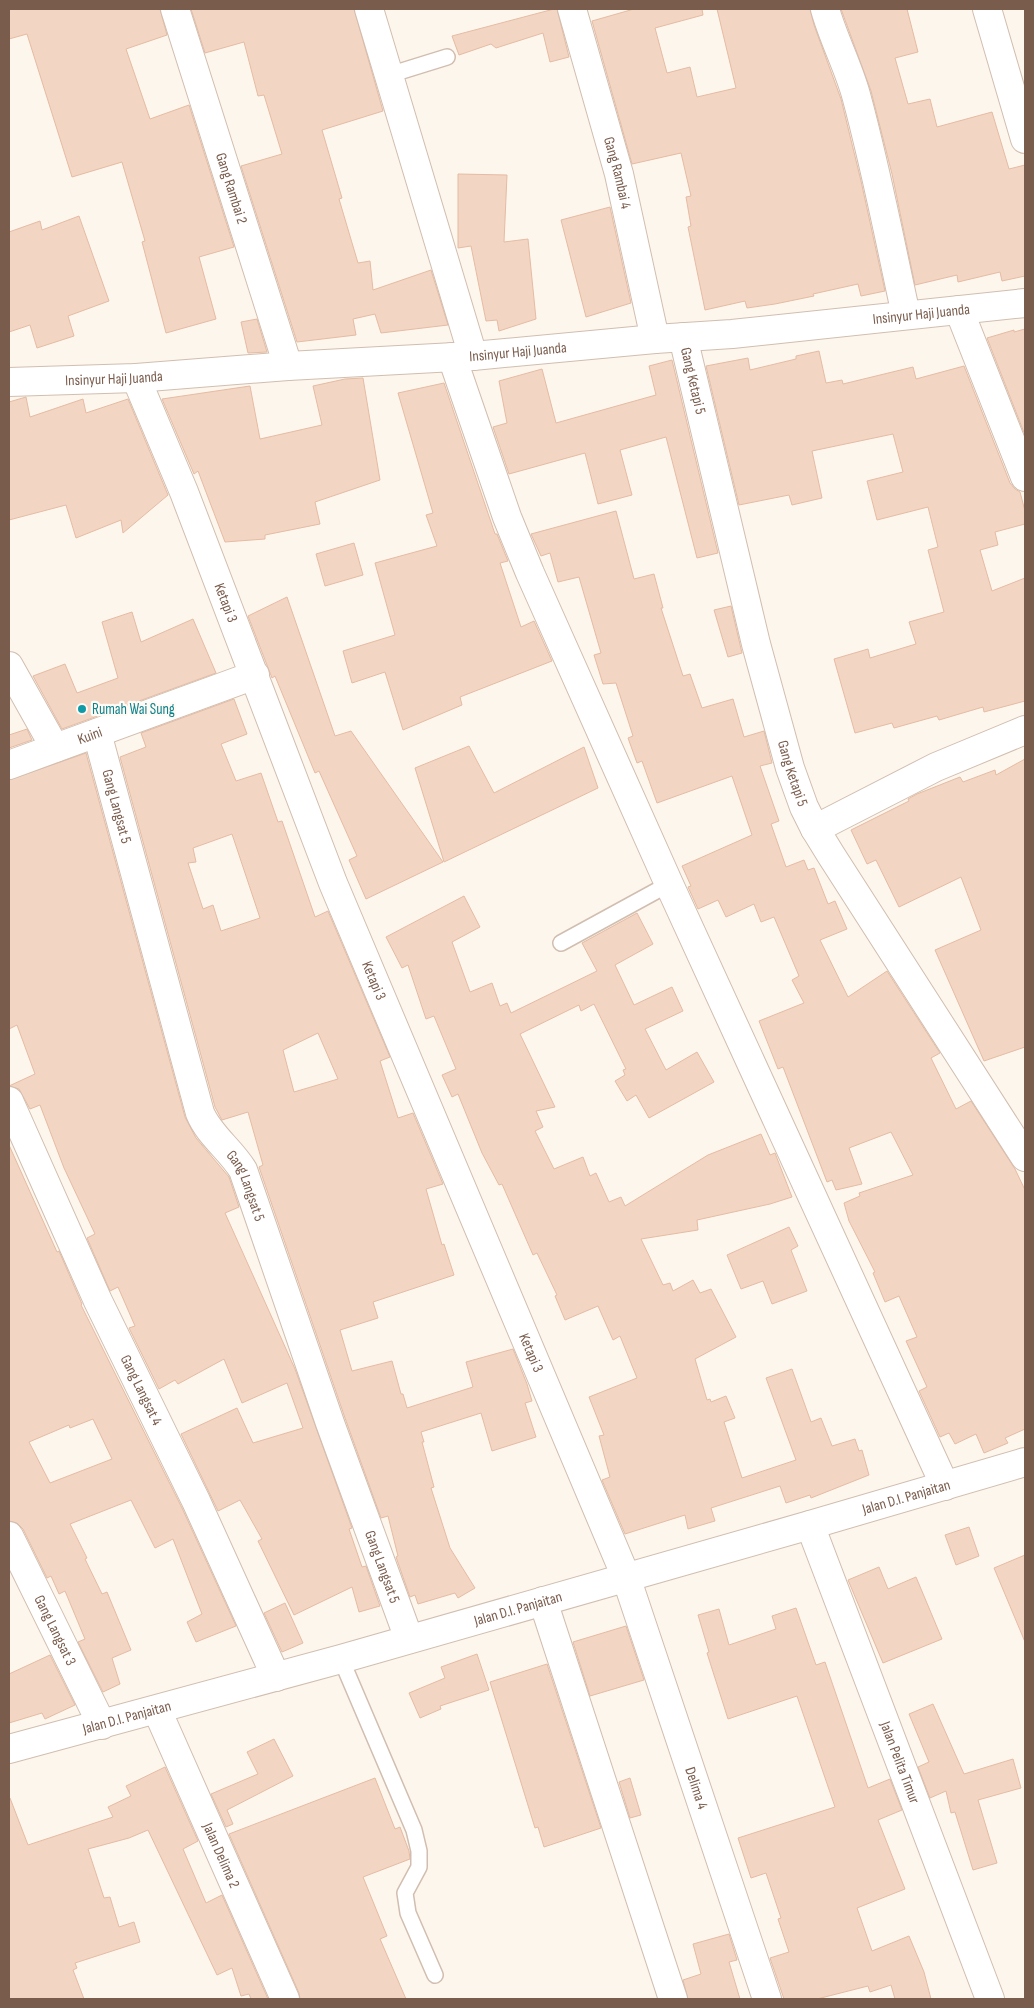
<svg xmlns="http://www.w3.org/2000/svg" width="1034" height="2008" font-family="'Sofia Sans Condensed',sans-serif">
<rect width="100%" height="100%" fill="#fdf6ec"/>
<!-- building -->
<path fill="#f3d5c3" stroke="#e6bba3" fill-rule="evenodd" d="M9,9H160L167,35L126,49L150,119L189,105L234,247L199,257L216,319L166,333L142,242L145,241L122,162L72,177L27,34L9,39Z
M191,9H354L383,111L322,130L342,198L339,199L358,263L370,261L373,290L431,270L448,325L381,333L375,314L353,319L356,335L297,342L241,166L282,154L264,95L258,96L244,42L205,53Z
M554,9H557L569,57L550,62L543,33L496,48L491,44L459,55L452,36Z
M634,9H702L703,15L655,28L667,73L690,67L697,97L736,88L717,9H810L814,25L841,99L861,181L885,291L861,296L858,284L813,294L814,296L775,304L747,308L745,301L705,310L688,227L691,226L686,197L691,196L681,153L632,164L592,21Z
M841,9H907L918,52L895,58L908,104L930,99L937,127L992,112L1009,169L1025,165V276L1002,281L1000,272L958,282L957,275L915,285L892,174L871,91Z
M458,174L507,175L504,242L528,239L536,319L499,331L497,320L486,321L471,246L458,248Z
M610,207L631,303L586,317L561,220Z
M79,216L109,301L68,316L74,336L37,348L30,325L9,332V232L40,221L42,230Z
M257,319L267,352L248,353L241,322Z
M1025,329V435L987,338L1014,330V332Z
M819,351L826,383L842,380L843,384L913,367L916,379L964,366L1010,483L1015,489L1020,492L1025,511V524L995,532L998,545L980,550L992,591L1025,578V701L984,712L983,707L939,720L937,716L894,728L892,723L855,733L834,659L868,649L870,658L916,644L909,622L944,612L928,550L938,547L928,507L877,520L867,481L903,472L893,434L812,451L822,498L792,505L789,495L739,505L706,366L748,358L750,370L796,359V356Z
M672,360L718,553L697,558L666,437L620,450L632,495L598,504L585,453L509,474L493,427L507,423L499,381L542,369L556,423L656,395L649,366Z
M363,378L380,480L315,502L320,524L265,535V539L225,542L198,471L194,474L162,399L250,386L260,439L322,425L313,386L345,379Z
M444,383L495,534H497L508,561L500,563L521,627L534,621L552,661L460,697L462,705L403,730L385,672L352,683L343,651L395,635L375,563L437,546L426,515L433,513L398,393Z
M26,397L30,417L83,399L86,413L128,399L168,495L123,533L121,520L76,538L66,505L9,520V402Z
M616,511L634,579L654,574L663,608H661L683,676L690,674L702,708L733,699L744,737L764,731L772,763L760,766L779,821L771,824L786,867L804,860L808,870L814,868L828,904L835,901L847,929L820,940L848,997L887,971L940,1053L931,1058L956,1109L971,1101L1015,1169L1025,1190V1429L1005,1438L1008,1443L984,1453L976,1434L955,1444L949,1433L940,1437L919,1391L927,1387L906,1341L917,1337L899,1296L885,1302L873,1273L875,1272L849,1221L844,1203L860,1196L859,1193L913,1175L891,1132L849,1148L862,1184L836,1190L832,1180L827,1182L783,1067L778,1069L759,1021L804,1003L792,980L799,976L774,917L761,922L754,904L726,917L718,900L698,909L688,887L691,886L682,866L752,835L732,776L657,803L642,761L637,763L628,738L633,736L616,683L603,684L594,655L601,653L579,577L558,582L550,553L541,556L531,534Z
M354,543L363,575L325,586L316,554Z
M287,597L335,736L351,731L443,862L366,899L349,860L357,856L319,771L315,773L275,676L272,678L248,616Z
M731,606L742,653L728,657L714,610Z
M132,612L141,642L193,619L216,673L62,729L33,676L65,664L77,693L118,678L102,622Z
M234,699L247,734L221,744L236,781L261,773L278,822L282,821L315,917L328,911L390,1057L380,1061L398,1118L413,1113L443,1184L426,1189L442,1245L444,1244L454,1275L373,1302L378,1318L340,1330L352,1371L392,1361L401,1394H403L407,1408L473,1387L466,1362L513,1349L527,1384L532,1401L525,1403L536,1437L492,1451L481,1413L421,1432L424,1442H422L434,1487L431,1488L450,1548L475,1588L458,1598L455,1593L418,1604L415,1595L410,1597L396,1557L398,1556L388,1516L381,1518L345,1418L259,1167L263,1165L248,1112L222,1120L215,1107L120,757L146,747L141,733ZM232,834L260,918L221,931L213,905L203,909L188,863L196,862L193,848ZM318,1033L338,1079L294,1092L283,1050Z
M27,729L32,740L9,748V735Z
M469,746L494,793L584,747L598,788L444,862L415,768Z
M86,753L185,1117L196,1138L229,1177L239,1207L225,1213L295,1369L352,1528L349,1529L362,1567L366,1566L380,1606L359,1612L352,1587L294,1615L258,1541L262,1539L240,1500L218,1511L181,1434L237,1408L253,1443L303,1428L287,1383L242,1403L224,1359L178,1384L175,1380L159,1389L129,1328L135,1326L118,1287L110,1291L87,1238L95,1234L64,1168L40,1105L30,1109L19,1089L9,1086L35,1074L17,1025L9,1029V780Z
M1025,759V1047L984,1061L935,950L981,930L961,877L899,907L876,860L867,864L851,830L909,801L908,799L917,794L960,777L963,782L995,770L996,775Z
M464,896L480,927L452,942L470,992L492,983L500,1006L507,1003L511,1013L597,971L582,943L637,913L653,944L615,965L634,1005L672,987L683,1011L645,1029L666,1070L697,1052L714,1082L649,1118L636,1095L627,1101L615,1081L625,1075L623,1070L626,1069L594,1004L581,1011L579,1005L520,1034L555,1107L536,1111L543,1127L535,1131L554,1169L583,1157L590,1176L596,1173L609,1202L621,1197L625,1206L708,1155L761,1134L770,1155L775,1153L792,1197L770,1204L697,1220L698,1230L641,1239L663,1285L670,1283L673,1291L693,1280L700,1293L711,1289L736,1337L695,1359L707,1400L710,1399L711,1402L726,1396L735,1418L724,1422L742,1478L796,1460L766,1378L792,1369L811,1422L821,1418L832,1446L855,1439L859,1451L862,1450L869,1475L811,1498L810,1495L786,1503L780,1486L711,1508L715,1521L688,1529L685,1515L625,1534L602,1480L610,1477L599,1436L604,1435L589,1397L637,1378L620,1336L613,1340L598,1306L565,1320L555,1296L557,1295L537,1253L533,1255L502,1184L499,1185L482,1153L458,1094L452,1097L442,1075L456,1069L434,1016L426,1019L408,965L402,968L386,937Z
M9,1145L57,1252L59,1251L82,1304L81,1305L182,1508L236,1626L196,1642L187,1622L202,1614L173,1539L155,1548L131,1500L70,1524L87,1558L85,1559L102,1594L107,1592L131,1650L112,1658L120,1684L103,1692L78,1642L85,1639L65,1591L59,1594L51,1576L47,1578L23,1529L17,1523L9,1521ZM93,1419L112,1459L50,1483L29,1442L69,1425L70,1428Z
M789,1227L798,1246L791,1250L807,1291L772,1304L763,1281L741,1289L727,1255Z
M969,1527L979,1556L956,1565L945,1535Z
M1025,1555V1642L994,1568Z
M879,1567L888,1589L916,1577L942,1639L883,1663L848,1580Z
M285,1603L303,1643L282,1652L264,1613Z
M796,1608L816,1665L825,1662L868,1788L890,1779L902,1810L878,1820L905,1889L857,1908L872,1951L909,1936L924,1972L931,1999H895L891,1985L870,1992L868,1986L817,1999H784L770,1958L789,1952L778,1919L781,1918L766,1873L751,1878L738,1838L835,1807L797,1696L728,1719L707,1653L709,1652L698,1615L719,1609L729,1645L776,1629L772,1616Z
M626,1626L644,1680L590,1696L573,1642Z
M477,1654L489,1690L440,1706L441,1709L420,1718L409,1693L445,1678L441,1667Z
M50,1655L75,1705L45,1719L42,1713L9,1723V1674Z
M547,1664L601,1828L544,1847L538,1827L535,1828L490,1682Z
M933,1704L964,1774L1013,1759L1021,1788L978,1800L997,1863L973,1870L955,1812L951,1813L946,1791L930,1798L918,1767L929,1762L909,1714Z
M274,1739L293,1776L227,1810L233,1824L226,1827L211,1794L258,1774L247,1752Z
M165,1767L198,1841L183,1849L206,1903L222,1895L268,1999H251L249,1994L241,1996L232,1968L217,1975L148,1830L129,1838L88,1849L104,1898L110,1897L119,1927L134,1922L140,1942L75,1963L77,1968L73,1970L84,1999H9V1798H10L28,1845L113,1817L108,1807L131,1796L126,1786Z
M375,1778L395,1829L400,1827L409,1851L410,1859L363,1877L387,1936L380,1939L406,1999H300L299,1993L229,1834Z
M630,1778L641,1815L630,1818L619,1782Z
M729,1934L737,1960L729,1962L740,1999H688L683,1980L701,1974L693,1944Z"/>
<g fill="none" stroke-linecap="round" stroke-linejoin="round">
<!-- service casing -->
<g stroke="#d1beb0" stroke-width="18">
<path id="service" d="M389,75L447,57
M561,943L669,884
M341,1659L414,1830L419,1851V1867L405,1893L408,1913L435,1975"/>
</g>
<!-- minor casing -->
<g stroke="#d1beb0" stroke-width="30">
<g id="minor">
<path id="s1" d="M175,9L288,366"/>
<path d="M369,9L473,356"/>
<path id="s2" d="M572,9L619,174L655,339"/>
<path d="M825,9C833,38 848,66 856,95C876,168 890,242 906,315"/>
<path d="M987,9L1025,139"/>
<path d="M959,310L1025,477"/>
<path id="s3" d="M683,337L756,644L790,768L804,807L815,829L831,855L1025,1157"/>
<path d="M452,357L507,517L530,573L669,884L945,1486"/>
<path id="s4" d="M136,378L184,492L333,883L626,1577L767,1999"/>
<path d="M9,666L55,748"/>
<path id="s5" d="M97,733L200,1113C209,1135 230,1149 243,1170L330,1423L409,1639"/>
<path id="s6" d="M9,765L255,675"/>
<path d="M815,829L936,767L1025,730"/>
<path id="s7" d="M9,1101L98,1301L196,1501L276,1677"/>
<path id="s8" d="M9,1536L102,1725"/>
<path d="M543,1601L673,1999"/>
<path id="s9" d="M157,1710L285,1999"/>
</g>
</g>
<!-- tertiary casing -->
<g stroke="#d1beb0" stroke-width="30">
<g id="tertiary">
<path id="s10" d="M9,382L136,378L288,366L473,356L655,339L732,334L1025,303"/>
<path id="s11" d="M810,1525L990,1999"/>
<path id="s12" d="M9,1749L341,1659L810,1525L1025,1462"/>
</g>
</g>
<!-- service -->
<use href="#service" stroke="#fff" stroke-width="15"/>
<!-- minor -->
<use href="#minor" stroke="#fff" stroke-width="28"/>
<!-- tertiary -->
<use href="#tertiary" stroke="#fff" stroke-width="28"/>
</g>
<!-- markers -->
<circle fill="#0f9aa8" stroke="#fffaf3" stroke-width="2" cx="82" cy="709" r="5"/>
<g text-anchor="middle" stroke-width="4.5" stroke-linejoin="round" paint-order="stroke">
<!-- street labels -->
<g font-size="15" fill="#7a5c4d" stroke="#fffaf3">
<text dy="5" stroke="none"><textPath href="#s2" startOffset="170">Gang Rambai 4</textPath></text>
<text dy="5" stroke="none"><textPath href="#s1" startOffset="188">Gang Rambai 2</textPath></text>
<text dy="5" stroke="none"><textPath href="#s10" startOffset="915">Insinyur Haji Juanda</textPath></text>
<text dy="5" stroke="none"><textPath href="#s10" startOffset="510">Insinyur Haji Juanda</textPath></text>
<text dy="5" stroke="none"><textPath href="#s10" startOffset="105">Insinyur Haji Juanda</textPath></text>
<text dy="5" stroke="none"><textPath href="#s3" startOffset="45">Gang Ketapi 5</textPath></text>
<text dy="5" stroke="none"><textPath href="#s4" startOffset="242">Ketapi 3</textPath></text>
<text dy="5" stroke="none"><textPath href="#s6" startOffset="86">Kuini</textPath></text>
<text dy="5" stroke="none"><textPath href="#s3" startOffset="450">Gang Ketapi 5</textPath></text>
<text dy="5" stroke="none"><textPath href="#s5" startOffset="76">Gang Langsat 5</textPath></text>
<text dy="5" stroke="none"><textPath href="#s4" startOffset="648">Ketapi 3</textPath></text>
<text dy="5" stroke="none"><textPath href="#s5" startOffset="481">Gang Langsat 5</textPath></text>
<text dy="5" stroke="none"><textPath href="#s4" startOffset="1052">Ketapi 3</textPath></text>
<text dy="5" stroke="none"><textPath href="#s7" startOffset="318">Gang Langsat 4</textPath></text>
<text dy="5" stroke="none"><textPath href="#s12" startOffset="932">Jalan D.I. Panjaitan</textPath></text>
<text dy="5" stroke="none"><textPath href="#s5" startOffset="886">Gang Langsat 5</textPath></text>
<text dy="5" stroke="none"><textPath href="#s12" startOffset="528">Jalan D.I. Panjaitan</textPath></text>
<text dy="5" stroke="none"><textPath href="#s8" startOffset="105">Gang Langsat 3</textPath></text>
<text dy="5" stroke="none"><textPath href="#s12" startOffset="122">Jalan D.I. Panjaitan</textPath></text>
<text dy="5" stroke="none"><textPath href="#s11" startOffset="254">Jalan Pelita Timur</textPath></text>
<text dy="5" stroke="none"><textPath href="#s4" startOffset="1518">Delima 4</textPath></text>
<text dy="5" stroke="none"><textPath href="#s9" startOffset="159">Jalan Delima 2</textPath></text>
</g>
<!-- culture labels -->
<g font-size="15" fill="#0d838f" stroke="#fffaf3" text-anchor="start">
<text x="92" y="714">Rumah Wai Sung</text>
</g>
</g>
<!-- border -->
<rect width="1034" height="2008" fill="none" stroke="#7a5c4d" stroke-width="20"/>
</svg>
